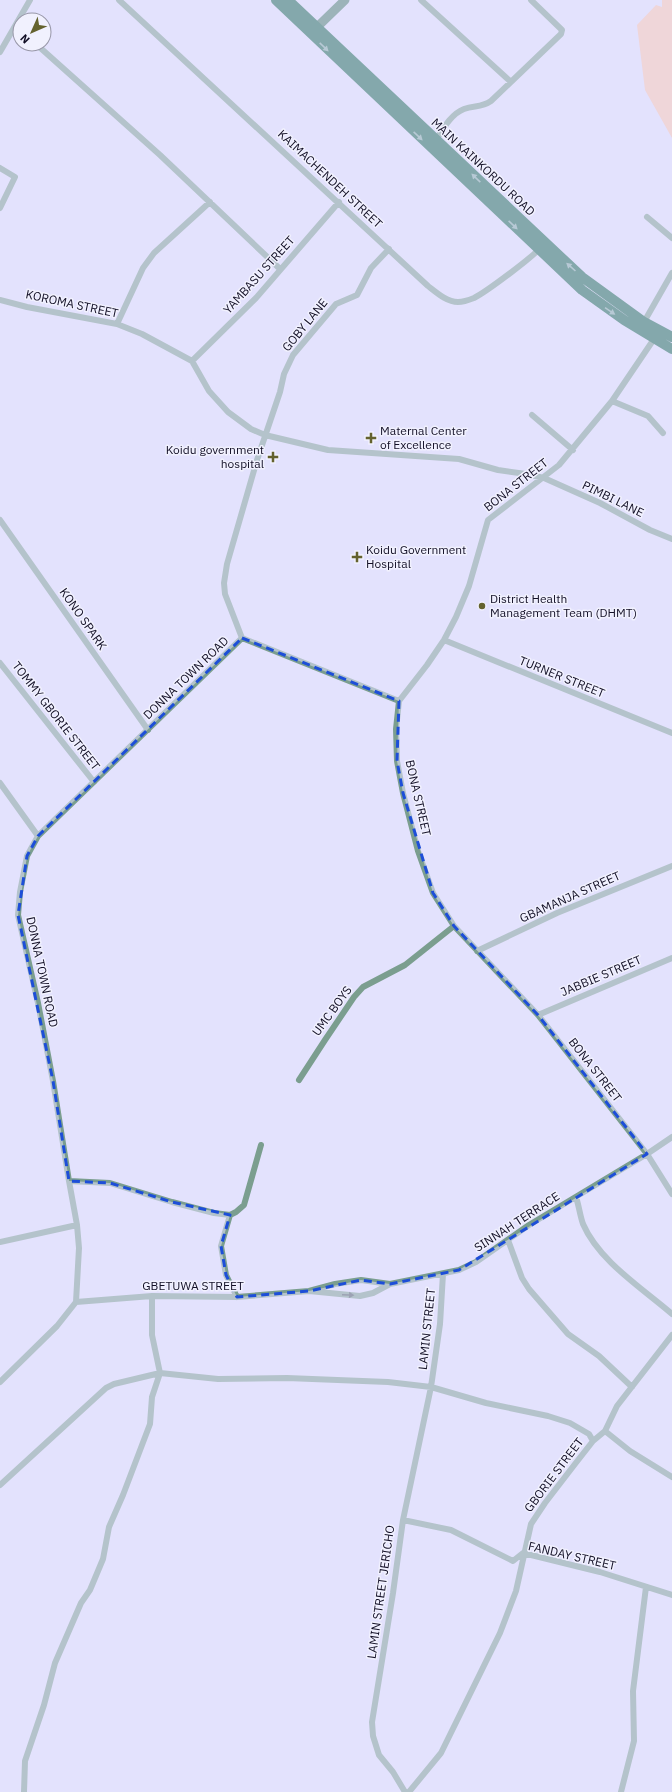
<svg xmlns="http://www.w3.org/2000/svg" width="672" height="1792" font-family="'IBM Plex Sans',sans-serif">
<rect width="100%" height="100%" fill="#e3e2fd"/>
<!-- green -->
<path fill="#fcc7ae" d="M662,0H672V138L645,90L637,25L656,5L662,7Z"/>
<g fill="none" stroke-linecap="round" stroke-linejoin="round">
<!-- minor -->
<path stroke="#7b9e8f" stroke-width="6" d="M119,0L428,286C437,293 447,302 458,302C463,302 469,300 474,298C486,292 533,257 541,247
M421,0L511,82
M36,44L160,155L280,269
M0,52L30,0
M436,140C443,129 451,114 464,109C474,105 481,108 491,101L561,34L562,30L531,0
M0,168L15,177L0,208
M647,217L672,238
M0,300L27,307L117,324L142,334L192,361L209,391L228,412L251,429L265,435L328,450L459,459L498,470L526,474L544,478L600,503L650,530L672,539
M644,322L672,273
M117,324L143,268L154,253L210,202
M656,336L612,401L559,465L488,520L469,586L456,617L444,640L427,665L399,701L396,729L397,761L403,793L418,851L433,893L454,926L538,1015L647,1154L672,1194
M192,361L256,298L339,202
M612,401L648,416L663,433
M532,415L573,450
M0,520L148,730
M242,638L225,594L224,583L227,564L257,460L280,392L284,374L293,355L336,304L357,295L371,268L389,249
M242,638L399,701
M444,640L672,733
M0,663L94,782
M0,783L38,836
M477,951L557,913L672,866
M538,1015L672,958
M299,1080L325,1040L354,997L363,987L405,965L454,926
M69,1181L110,1183L172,1202L214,1213L230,1215L236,1212L244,1205L261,1145
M576,1197C579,1206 580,1216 583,1224C599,1261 642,1288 672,1314
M230,1215L221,1246L226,1275L237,1297
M508,1240L522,1278L529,1289L568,1334L599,1356L632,1387
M0,1242L77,1225
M309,1291L360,1296L373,1293L390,1284L459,1270L476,1262L529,1225L647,1154L672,1137
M76,1302L79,1248L77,1225L69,1181L53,1081L38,1003L18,915L20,892L27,856L38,836L242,638
M76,1302L152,1296L237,1297L309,1291L335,1284L361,1280L390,1284
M0,1382L57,1326L76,1302
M605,1431L630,1451L672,1477
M0,1485L106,1388L114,1384L160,1373L218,1379L287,1378L388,1382L431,1387L486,1403L548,1416L570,1423L589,1434L593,1441
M403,1520L451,1530L513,1561L523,1553L600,1572L672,1595
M24,1792L25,1761L44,1705L55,1663L81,1603L90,1590L103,1559L109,1527L123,1495L150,1424L152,1397L160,1373L152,1335V1296
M405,1792L393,1772L379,1755L373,1736L372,1722L393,1593L403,1520L431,1387L440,1324L443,1274
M409,1792L441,1753L500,1633L516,1591L531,1524L545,1503L575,1464L593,1441L605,1431L617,1406L672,1335
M621,1792L634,1741L633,1691L646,1587"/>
<!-- secondary -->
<path stroke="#457b66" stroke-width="9" d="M312,32L345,0"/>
<!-- primary -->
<path stroke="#116249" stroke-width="10" d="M276,0L582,290L624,320L672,349
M288,0L582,277L644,322L672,337"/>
</g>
<!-- one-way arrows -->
<defs><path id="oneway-solid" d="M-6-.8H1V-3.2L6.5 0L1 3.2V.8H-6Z"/></defs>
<g fill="#81aaa4">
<use href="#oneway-solid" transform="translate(324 47) rotate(44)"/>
<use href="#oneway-solid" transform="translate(418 136) rotate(43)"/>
<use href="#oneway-solid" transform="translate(476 178) rotate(-136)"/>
<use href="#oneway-solid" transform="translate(513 225) rotate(43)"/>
<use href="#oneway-solid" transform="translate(571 267) rotate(-138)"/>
<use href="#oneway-solid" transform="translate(610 311) rotate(34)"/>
</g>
<use fill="#46565a" href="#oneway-solid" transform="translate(348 1295) rotate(3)"/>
<!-- marked area -->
<path d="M0 0H672V1792H0ZM242,638L399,701L397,761L403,793L433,893L454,926L538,1015L647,1154L459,1270L390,1284L361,1280L309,1291L237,1297L226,1275L221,1246L230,1215L172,1202L110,1183L69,1181L53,1081L18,915L27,856L38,836Z" fill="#e3e2fd" fill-opacity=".55" fill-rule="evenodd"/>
<path fill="none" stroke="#1d4ed8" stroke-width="3" stroke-dasharray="8 5" stroke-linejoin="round" d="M242,638L399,701L397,761L403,793L433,893L454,926L538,1015L647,1154L459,1270L390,1284L361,1280L309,1291L237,1297L226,1275L221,1246L230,1215L172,1202L110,1183L69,1181L53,1081L18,915L27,856L38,836Z"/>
<!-- markers -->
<g fill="#64622e" stroke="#f1f1fe" stroke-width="1.5">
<path d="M369 432h4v4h4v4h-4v4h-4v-4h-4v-4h4z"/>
<path d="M271 451h4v4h4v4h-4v4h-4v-4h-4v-4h4z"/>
<path d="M355 551h4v4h4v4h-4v4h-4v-4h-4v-4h4z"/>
<circle cx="482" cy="606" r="4"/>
</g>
<g text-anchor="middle" stroke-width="3" stroke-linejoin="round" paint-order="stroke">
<!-- street labels -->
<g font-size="12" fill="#120f26" stroke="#f1f1fe">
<text transform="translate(483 167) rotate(43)" y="4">MAIN KAINKORDU ROAD</text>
<text transform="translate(330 179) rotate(43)" y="4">KAIMACHENDEH STREET</text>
<text transform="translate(259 275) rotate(-48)" y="4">YAMBASU STREET</text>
<text transform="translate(72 304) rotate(12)" y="4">KOROMA STREET</text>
<text transform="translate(305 325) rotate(-51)" y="4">GOBY LANE</text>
<text transform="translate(516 485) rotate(-38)" y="4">BONA STREET</text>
<text transform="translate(613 499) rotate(26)" y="4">PIMBI LANE</text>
<text transform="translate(83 619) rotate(55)" y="4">KONO SPARK</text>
<text transform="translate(562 677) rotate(22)" y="4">TURNER STREET</text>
<text transform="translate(186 678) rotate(-44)" y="4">DONNA TOWN ROAD</text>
<text transform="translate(56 716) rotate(52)" y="4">TOMMY GBORIE STREET</text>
<text transform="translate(418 798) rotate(77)" y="4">BONA STREET</text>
<text transform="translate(570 897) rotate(-24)" y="4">GBAMANJA STREET</text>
<text transform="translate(42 972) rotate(78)" y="4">DONNA TOWN ROAD</text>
<text transform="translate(601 976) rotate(-23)" y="4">JABBIE STREET</text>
<text transform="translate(332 1011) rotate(-54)" y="4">UMC BOYS</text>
<text transform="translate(595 1070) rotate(52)" y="4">BONA STREET</text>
<text transform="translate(517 1222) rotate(-33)" y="4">SINNAH TERRACE</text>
<text x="193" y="1290">GBETUWA STREET</text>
<text transform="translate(427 1329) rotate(-84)" y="4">LAMIN STREET</text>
<text transform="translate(554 1475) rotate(-53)" y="4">GBORIE STREET</text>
<text transform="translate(572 1556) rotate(13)" y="4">FANDAY STREET</text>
<text transform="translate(381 1592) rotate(-82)" y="4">LAMIN STREET JERICHO</text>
</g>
<!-- poi labels -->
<g font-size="12" fill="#120f26" stroke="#f1f1fe" text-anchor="start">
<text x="380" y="435">Maternal Center<tspan x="380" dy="14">of Excellence</tspan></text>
<text x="264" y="454" text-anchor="end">Koidu government<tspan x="264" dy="14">hospital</tspan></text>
<text x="366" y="554">Koidu Government<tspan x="366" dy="14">Hospital</tspan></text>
<text x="490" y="603">District Health<tspan x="490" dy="14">Management Team (DHMT)</tspan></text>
</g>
</g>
<!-- north arrow -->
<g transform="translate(32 32) rotate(225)"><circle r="19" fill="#f1f1fe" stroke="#9897a8"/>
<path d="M0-3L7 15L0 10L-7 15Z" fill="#64622e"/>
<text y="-6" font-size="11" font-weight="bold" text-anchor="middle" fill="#120f26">N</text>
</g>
</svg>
